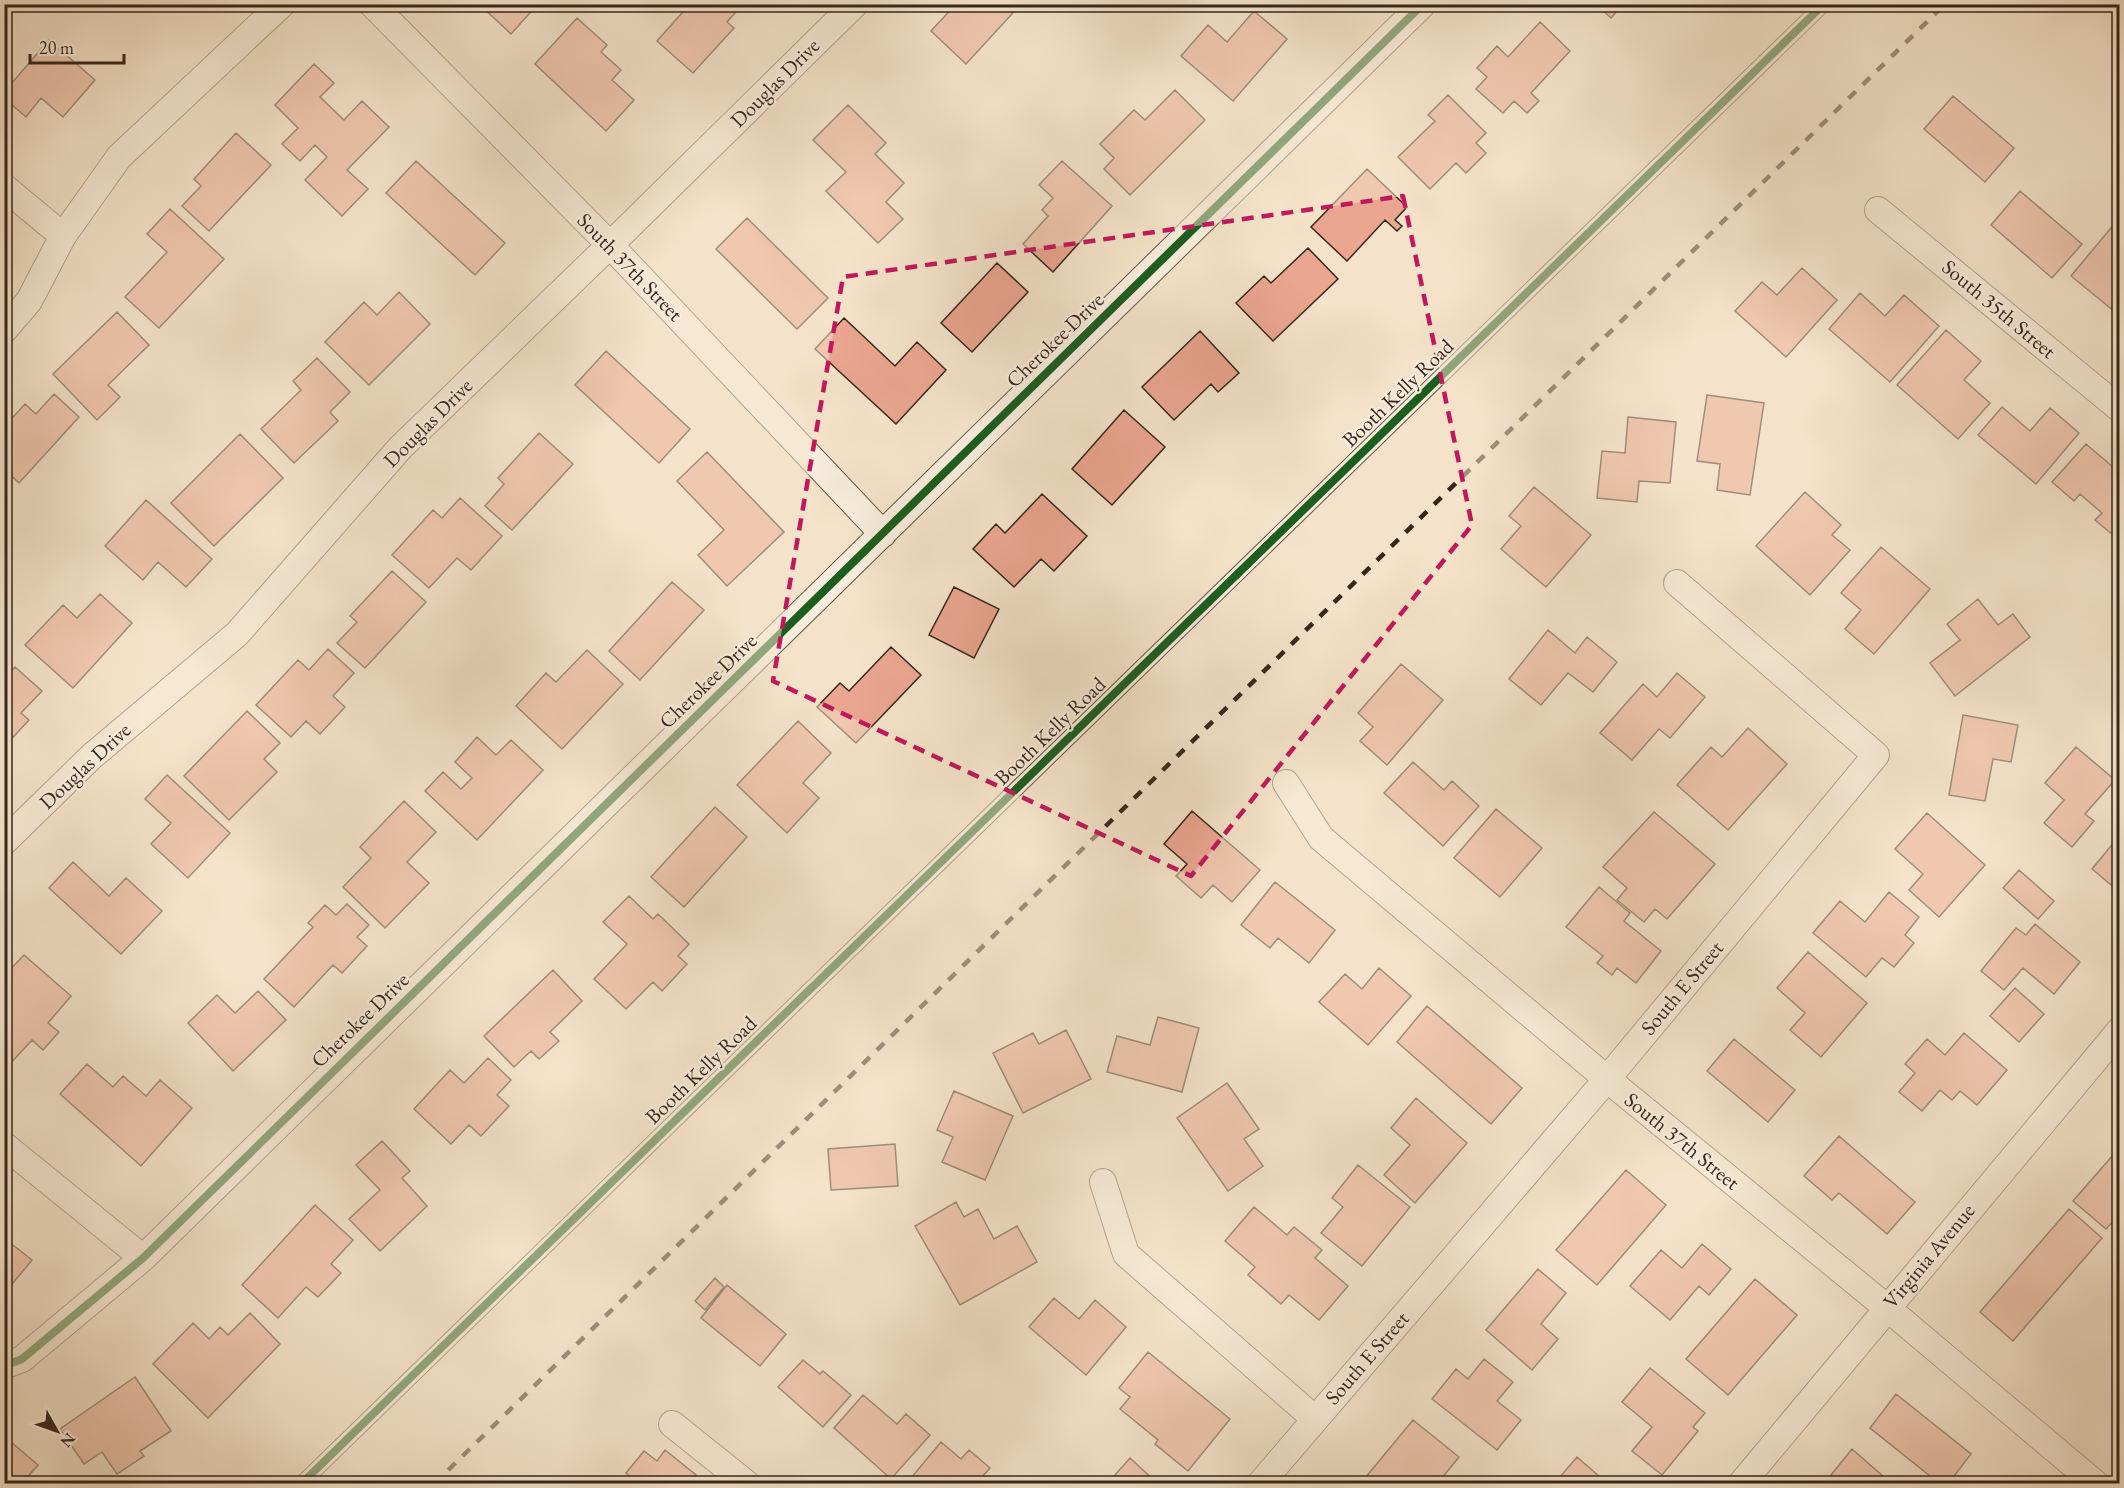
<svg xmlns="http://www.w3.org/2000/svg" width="2124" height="1488" font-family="'EB Garamond',serif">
<rect width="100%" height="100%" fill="#f4e3ca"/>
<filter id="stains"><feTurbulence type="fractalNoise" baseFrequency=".00333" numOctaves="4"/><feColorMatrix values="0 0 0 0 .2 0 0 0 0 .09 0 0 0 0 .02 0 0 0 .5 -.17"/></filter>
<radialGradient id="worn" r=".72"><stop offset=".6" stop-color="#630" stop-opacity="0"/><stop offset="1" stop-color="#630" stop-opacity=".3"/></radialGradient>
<!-- building -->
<path fill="#eaa690" stroke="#37271b" stroke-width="1.5" d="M479,4H538L511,34Z
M690,4H743L727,22L734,28L693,73L657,41Z
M956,4H1021L966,64L931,31Z
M1596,4H1623L1611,18Z
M1254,11L1287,39L1233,101L1181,56L1208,25L1227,42Z
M577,18L607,45L601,52L621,70L612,80L634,100L606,131L535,64Z
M1540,22L1570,51L1531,93L1539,101L1527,113L1514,101L1503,113L1476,89L1487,77L1477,68L1497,46L1508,57Z
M49,40L95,80L63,117L41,98L26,117L4,98V92Z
M314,64L334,83L320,97L344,120L362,101L389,127L347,170L368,189L342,216L305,180L327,157L315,145L300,161L282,144L298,128L275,105Z
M1175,90L1205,120L1130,195L1104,169L1114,158L1100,144L1134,110L1145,120Z
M1448,95L1486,133L1476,143L1486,153L1466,173L1456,163L1430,189L1398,157L1435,121L1428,115Z
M1953,96L2014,148L1985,182L1924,129Z
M848,105L886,143L875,154L904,183L886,202L903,219L878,243L826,191L846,172L813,140Z
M236,133L271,165L209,231L182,206L201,186L194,179Z
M416,161L505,243L475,275L386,193Z
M1062,161L1112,206L1053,272L1023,244L1048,216L1042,210L1053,198L1039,185Z
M1367,169L1407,207L1395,220L1402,226L1397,231L1385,220L1347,261L1311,227Z
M2020,191L2082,244L2052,278L1991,225Z
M170,209L224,259L159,328L125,297L167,252L147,234Z
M2120,217V316L2071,276Z
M747,218L828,298L797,329L716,249Z
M1308,248L1338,279L1273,341L1236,303L1264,276L1271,283Z
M997,263L1028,292L972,352L941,323Z
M1802,268L1837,300L1786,357L1735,311L1762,282L1777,295Z
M399,292L430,324L369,385L325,342L364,302L377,315Z
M1860,293L1885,316L1904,295L1939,326L1890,382L1829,329Z
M117,312L149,345L108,385L120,397L97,420L53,374Z
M844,318L895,366L917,342L946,370L896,424L815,349Z
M1946,330L1981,361L1964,380L1990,403L1958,439L1897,385Z
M1200,331L1239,373L1218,392L1211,384L1174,420L1142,387Z
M606,351L690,429L659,463L575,385Z
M317,358L350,392L330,412L338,421L294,463L261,429L301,390L293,381Z
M54,394L79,417L19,483L4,469V427L25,404L36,414Z
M1707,395L1764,403L1750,495L1717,490L1720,464L1697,461Z
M2002,407L2030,431L2050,408L2079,433L2036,484L1978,435Z
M1124,410L1165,447L1112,505L1072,469Z
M1628,417L1676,422L1670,483L1639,481L1637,502L1597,498L1602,451L1625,453Z
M539,433L573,464L512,530L485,506L504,484L498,478Z
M240,434L283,478L214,546L171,503Z
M2086,444L2120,473V528L2113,535L2095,520L2102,513L2080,494L2074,501L2052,482Z
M707,452L784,532L727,586L698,555L724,530L677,481Z
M1534,487L1591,535L1546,587L1501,549L1521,526L1509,516Z
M1805,492L1841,525L1832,535L1850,550L1810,595L1756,546Z
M1042,494L1087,536L1054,571L1041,559L1014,587L973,549L996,524L1005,533Z
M460,498L502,536L471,570L457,558L429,588L392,555L433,510L442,518Z
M146,500L212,559L186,587L158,562L143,580L105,546Z
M1881,547L1930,589L1874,654L1845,629L1861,610L1841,593Z
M392,571L426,602L365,668L337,643L357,622L350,616Z
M672,582L704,610L640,680L609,651Z
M954,587L999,609L974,658L929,635Z
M100,594L132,623L73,688L25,645L63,605L77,618Z
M1978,599L1998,625L2013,614L2030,637L1955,696L1930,663L1960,640L1947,624Z
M1548,630L1575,653L1587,637L1617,662L1593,692L1568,673L1541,705L1509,679Z
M891,647L921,675L856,743L817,707L840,683L849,691Z
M328,649L354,673L333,696L345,707L320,734L306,721L291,737L256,705L298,660L309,670Z
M587,650L623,684L562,749L516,706L546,673L556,682Z
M1401,664L1443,700L1387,765L1360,741L1373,727L1358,713Z
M15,667L42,691L21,713L29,720L4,747V679Z
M1677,673L1705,697L1670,738L1659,729L1632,760L1600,733L1643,684L1657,697Z
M247,711L280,743L264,759L277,772L229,820L184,776Z
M1963,715L2018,725L2011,762L1993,759L1985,801L1949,795Z
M798,721L831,753L803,783L819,798L787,833L737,785Z
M1748,728L1787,764L1728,830L1677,785L1711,747L1722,757Z
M477,737L496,755L511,740L543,770L477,840L425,791L443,772L461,789L472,778L455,762Z
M2076,747L2115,780L2085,814L2094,821L2072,847L2044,823L2064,800L2045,783Z
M1413,762L1444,790L1452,781L1479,806L1443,846L1384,793Z
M167,775L230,833L188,878L151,844L171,823L145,799Z
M404,801L436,832L407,862L429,883L385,928L343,887L371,858L360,847Z
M715,807L747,837L684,907L651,877Z
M1496,809L1542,848L1500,897L1454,858Z
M1192,811L1260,870L1232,902L1213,885L1201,898L1176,876L1187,864L1164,844Z
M1654,812L1715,864L1667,919L1655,909L1644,922L1617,900L1627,888L1603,867Z
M1927,813L1985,865L1939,917L1909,890L1923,874L1895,849Z
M2120,835V885L2116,889L2092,869Z
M73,862L109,896L126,878L162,911L121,954L49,888Z
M2019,870L2054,901L2038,919L2003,888Z
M1275,882L1335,930L1309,963L1278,938L1270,948L1241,925Z
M1599,887L1630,913L1624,921L1661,951L1636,983L1617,968L1612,975L1597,963L1603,956L1566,927Z
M1889,892L1919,917L1905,935L1914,943L1894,967L1882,958L1866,977L1813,933L1840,901L1865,922Z
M629,896L653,919L658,914L689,944L678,956L687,964L662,991L653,982L626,1009L594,979L627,944L603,922Z
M347,904L369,925L357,937L367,946L342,973L333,965L294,1007L264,979L313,927L308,923L325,905L336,915Z
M2035,924L2080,962L2054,994L2023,968L2004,990L1981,971L2016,928L2026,935Z
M1808,952L1867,1003L1821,1057L1790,1030L1805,1013L1777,988Z
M24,955L71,996L48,1023L59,1032L43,1050L32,1040L9,1065L4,1062V976Z
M1379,968L1411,996L1368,1045L1319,1002L1345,974L1362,989Z
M553,970L582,1001L550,1032L559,1041L539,1059L531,1051L514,1067L484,1036Z
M2015,988L2044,1014L2019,1042L1990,1016Z
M258,991L286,1020L233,1071L188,1023L217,995L235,1013Z
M1427,1006L1522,1088L1491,1124L1397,1042Z
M1158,1017L1199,1028L1182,1092L1107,1072L1117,1036L1150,1045Z
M1066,1030L1091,1079L1023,1113L993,1053L1033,1033L1039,1044Z
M1964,1033L2007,1070L1977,1105L1960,1091L1952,1100L1940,1090L1922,1111L1899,1092L1915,1073L1905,1064L1927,1039L1945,1055Z
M1734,1039L1795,1090L1768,1122L1707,1071Z
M488,1058L511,1080L497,1095L509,1106L481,1136L469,1125L451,1144L414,1109L450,1070L464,1083Z
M87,1064L113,1087L123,1076L146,1096L160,1080L192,1108L141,1166L60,1094Z
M1227,1083L1259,1129L1244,1139L1263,1166L1228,1191L1177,1118Z
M954,1091L1013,1116L985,1180L942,1162L953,1137L937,1130Z
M1416,1098L1467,1143L1415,1203L1384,1175L1410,1145L1391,1128Z
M1839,1136L1915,1202L1887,1234L1839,1193L1832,1200L1804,1176Z
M382,1141L410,1171L402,1178L427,1206L380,1251L349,1219L380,1190L356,1165Z
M895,1144L898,1186L831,1190L828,1149Z
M2120,1147V1214L2106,1229L2073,1201Z
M1358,1165L1410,1207L1362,1266L1321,1233L1343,1207L1332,1198Z
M1626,1170L1666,1205L1597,1285L1556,1250Z
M956,1202L964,1217L978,1209L994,1239L1017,1226L1037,1262L960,1305L915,1226Z
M315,1205L353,1240L331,1264L341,1273L318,1297L306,1287L278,1318L242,1285Z
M1254,1207L1287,1235L1294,1227L1322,1250L1315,1258L1348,1286L1319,1320L1289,1295L1281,1304L1248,1275L1255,1267L1225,1241Z
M2069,1209L2102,1238L2013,1341L1980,1312Z
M4,1238L32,1260L4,1294Z
M1702,1244L1731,1269L1709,1295L1699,1286L1670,1320L1630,1286L1661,1250L1682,1268Z
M1538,1269L1566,1293L1541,1324L1558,1339L1532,1370L1486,1330Z
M715,1278L724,1287L705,1310L695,1301Z
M1755,1279L1797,1315L1728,1395L1686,1359Z
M727,1285L786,1334L760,1366L701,1318Z
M1054,1298L1079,1319L1095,1300L1126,1327L1086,1375L1029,1327Z
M250,1313L280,1344L208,1418L153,1364L193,1323L209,1339L220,1327L228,1335Z
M1148,1352L1230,1419L1188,1471L1155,1444L1158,1440L1120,1409L1130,1397L1119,1388Z
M1484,1359L1513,1382L1497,1401L1521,1420L1497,1450L1432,1399L1456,1369L1468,1379Z
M803,1360L820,1374L823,1371L851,1395L823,1427L778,1387Z
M1650,1368L1705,1413L1693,1427L1698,1431L1662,1475L1632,1451L1652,1427L1622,1402Z
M135,1377L171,1431L140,1451L144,1456L117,1474L102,1452L84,1464L60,1429Z
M1896,1394L1971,1454L1948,1484H1940L1870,1428Z
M863,1395L897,1424L906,1414L930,1435L891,1479L834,1428Z
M1413,1420L1459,1457L1437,1484H1371L1365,1478Z
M4,1436L38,1465L24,1481L27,1484H4Z
M941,1442L961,1459L969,1450L990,1468L982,1477L990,1484H906Z
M1852,1449L1892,1484H1841L1831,1475Z
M665,1450L696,1475L690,1484H637L626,1473L644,1451L657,1461Z
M1577,1457L1608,1484H1554Z
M1130,1458L1158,1484H1107Z"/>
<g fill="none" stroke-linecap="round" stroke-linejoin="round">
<!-- lane casing -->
<g stroke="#665647" stroke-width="16">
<path id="lane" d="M301,1484L1824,4"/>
</g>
<!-- street casing -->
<g stroke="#665647" stroke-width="28">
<path id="street" d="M372,4L610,245L883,534
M4,187L63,236
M1878,210L2120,409
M4,330L29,301L63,236L119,157L282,4
M1286,783L1321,838L1607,1079L1886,1307L2096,1484
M4,842L91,757L237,634L400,448L610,245L855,4
M4,1145L143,1258
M1103,1182L1126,1254L1315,1419
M4,1366L22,1359L143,1258L1423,4
M672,1424L747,1484
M1260,1484L1607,1079L1876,755L1677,583
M1741,1484L2120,1030"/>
</g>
<!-- lane -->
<use href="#lane" stroke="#f8eddd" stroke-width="14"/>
<!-- street -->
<use href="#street" stroke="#f8eddd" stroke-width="26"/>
<!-- rail -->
<path stroke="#37271b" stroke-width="4.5" stroke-dasharray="10 10" stroke-linecap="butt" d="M434,1484L1945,4"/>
<!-- cycleway casing -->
<g stroke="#f8eddd" stroke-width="11">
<path id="cycleway" d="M4,1366L22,1359L143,1258L1423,4
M301,1484L1824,4"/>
</g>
<!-- cycleway -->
<use href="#cycleway" stroke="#1b5e20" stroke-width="8"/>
</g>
<!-- marked area -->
<path d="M0 0H2124V1488H0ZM1403,196L1472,525L1191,876L773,681L843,277Z" fill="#f4e3ca" fill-opacity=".55" fill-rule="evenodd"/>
<path fill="none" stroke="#c2185b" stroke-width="4.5" stroke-dasharray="12 8" stroke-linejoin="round" d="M1403,196L1472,525L1191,876L773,681L843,277Z"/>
<g text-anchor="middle" stroke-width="4.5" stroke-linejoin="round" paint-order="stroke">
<!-- street labels -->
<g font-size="21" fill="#37271b" stroke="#f8eddd">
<text transform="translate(775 83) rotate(-45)" y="7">Douglas Drive</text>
<text transform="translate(630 267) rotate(46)" y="7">South 37th Street</text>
<text transform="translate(1999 309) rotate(40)" y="7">South 35th Street</text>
<text transform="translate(1055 340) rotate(-44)" y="7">Cherokee Drive</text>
<text transform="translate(1398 393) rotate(-44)" y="7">Booth Kelly Road</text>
<text transform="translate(428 423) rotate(-45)" y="7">Douglas Drive</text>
<text transform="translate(708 681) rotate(-44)" y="7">Cherokee Drive</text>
<text transform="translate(1050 731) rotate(-44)" y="7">Booth Kelly Road</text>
<text transform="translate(85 766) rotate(-43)" y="7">Douglas Drive</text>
<text transform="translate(1682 988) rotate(-50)" y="7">South E Street</text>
<text transform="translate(360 1020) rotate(-44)" y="7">Cherokee Drive</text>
<text transform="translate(701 1070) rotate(-44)" y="7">Booth Kelly Road</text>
<text transform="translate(1682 1141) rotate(39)" y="7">South 37th Street</text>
<text transform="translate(1929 1256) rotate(-50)" y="7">Virginia Avenue</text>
<text transform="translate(1367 1358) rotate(-49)" y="7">South E Street</text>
</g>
</g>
<!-- margin -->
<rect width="2124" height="1488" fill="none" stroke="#f4e3ca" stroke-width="24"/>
<rect x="6" y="6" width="2112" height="1476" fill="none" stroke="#37271b" stroke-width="3"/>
<rect x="12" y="12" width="2100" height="1464" fill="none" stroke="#37271b" stroke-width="1.5"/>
<!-- north arrow -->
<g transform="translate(57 1431) rotate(130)" stroke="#f8eddd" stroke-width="4.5" paint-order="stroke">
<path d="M0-4.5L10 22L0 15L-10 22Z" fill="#37271b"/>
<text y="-9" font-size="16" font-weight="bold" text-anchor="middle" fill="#37271b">N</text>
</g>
<!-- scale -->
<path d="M30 54v9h94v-9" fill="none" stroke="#37271b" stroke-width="3"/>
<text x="39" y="54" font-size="18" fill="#37271b" stroke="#f8eddd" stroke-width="4.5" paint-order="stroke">20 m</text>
<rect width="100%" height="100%" filter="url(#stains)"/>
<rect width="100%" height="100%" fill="url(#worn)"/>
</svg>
